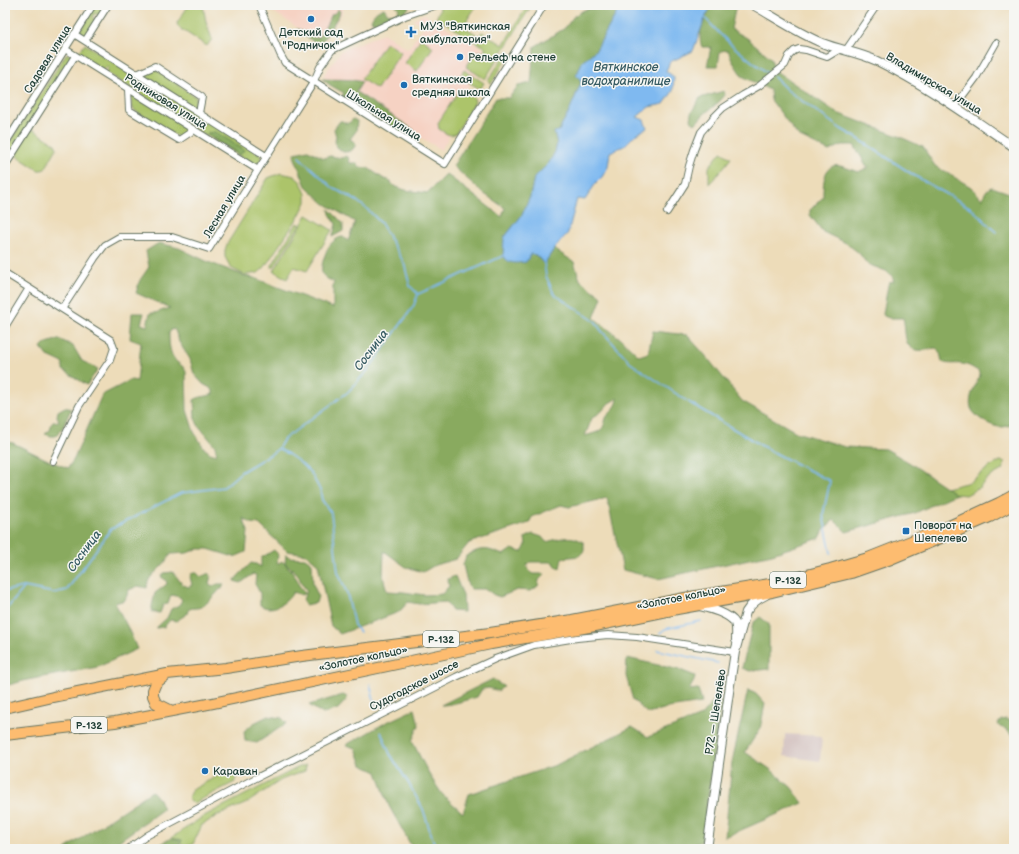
<svg xmlns="http://www.w3.org/2000/svg" width="1019" height="854" font-family="'Balsamiq Sans',sans-serif">
<rect width="100%" height="100%" fill="#f6f6f2"/>
<filter id="ink" filterUnits="userSpaceOnUse"><feTurbulence type="fractalNoise" baseFrequency=".025" numOctaves="2"/><feDisplacementMap in="SourceGraphic" scale="8" xChannelSelector="R" yChannelSelector="G"/><feConvolveMatrix kernelMatrix="1 2 1 2 8 2 1 2 1" color-interpolation-filters="sRGB"/></filter>
<filter id="wash" filterUnits="userSpaceOnUse"><feTurbulence type="fractalNoise" baseFrequency=".012" numOctaves="4" result="noise"/><feDisplacementMap in="SourceGraphic" scale="16" xChannelSelector="R" yChannelSelector="G"/><feGaussianBlur stdDeviation="0.9" result="paint"/><feColorMatrix in="noise" values="0 0 0 0 0 0 0 0 0 0 0 0 0 0 0 0 0 1.4 0 .05"/><feComposite in="paint" operator="in"/></filter>
<g filter="url(#wash)">
<rect width="100%" height="100%" fill="#eddcb9"/>
<!-- built -->
<path fill="#f6d2c3" d="M267,5H342V13L322,44L266,7Z
M424,14L490,53L465,92L474,98L475,100L474,104L456,133L454,135H450L441,150L323,76L341,51L383,33L408,49L424,26L413,19Z"/>
<!-- industrial -->
<path fill="#d1bfbd" d="M785,734L822,736L820,761L784,756Z"/>
<!-- green -->
<path fill="#acc46a" stroke="#66804f" d="M96,5H105L99,16L95,13L93,17L96,20L86,36L82,37L79,35V32Z
M189,5H203L206,22L212,39L207,46L178,27L177,23Z
M439,5H477L463,26L479,36L482,32L503,45L528,5H532L485,79L466,67L477,51L483,52L486,49L484,46L466,37L450,25L436,19L440,9Z
M421,38L433,47L417,71L405,63Z
M386,42L401,52L377,89L361,79Z
M85,44L260,154L262,158C259,164 256,164 250,163L107,73V71L109,67L107,66L104,70H101L77,55Z
M507,51L510,53L509,55L491,84L488,81Z
M66,54H69L72,56L64,71L61,69L59,72L62,74L5,163V150Z
M155,69L196,97C196,102 196,105 192,108L143,75L144,73L150,70Z
M464,70L484,83L480,89L460,77Z
M460,91H463L474,98L475,102L456,133C450,138 444,132 439,129L438,123L458,92Z
M133,93L189,129V130L181,137H178L134,110L132,106L131,95Z
M30,130H34L55,144L57,148L45,169L42,170H38L17,156L16,151Z
M721,152L731,158L719,173L709,184V167Z
M281,173L294,176L301,182L306,194V202L299,216L264,268L258,273L245,275L231,268L225,257V250L227,244L268,178Z
M307,215L332,230L307,271L294,267L287,279L274,271Z
M297,223L300,224L274,267H271Z
M1000,461L1005,462L1002,470L988,478L979,488L966,495L956,494L946,488L970,482L988,468Z
M306,765L305,771L296,774L281,780L247,803L217,816L202,825L193,844L185,846L180,844L182,840L171,838L204,816L297,768Z
M227,771L232,773L236,777L235,782L194,803L189,801C188,797 189,794 192,790L224,772Z"/>
<!-- forest -->
<path fill="#89aa5e" stroke="#547449" fill-rule="evenodd" d="M396,5H407L409,8L406,11L385,22L375,23L371,20C374,13 377,11 384,8L388,14L396,13L399,9L396,6Z
M598,5H621L596,50L582,62L578,73L581,83L568,114L562,124L559,131L556,139L557,144L555,152L549,163L534,178L530,197L522,215L504,238L531,254L536,255L544,264L554,249L574,262L580,280L602,297L594,318L621,339L639,356L648,353L653,331L687,335L705,355L742,401L796,432L845,447L886,449L910,463L956,494L915,513L846,532L834,520L825,528L820,538L772,554L658,579L623,570L607,498L569,507L561,505L532,517L529,523L469,543L456,559L435,565L423,572L406,567L384,551L383,577L387,591L403,592L425,595L442,594L449,586L448,579L455,576L463,595L464,612L452,611L446,602L419,604L408,602L399,612L340,634L331,626L318,564L306,554L287,551L259,524L251,523L243,518L248,531L246,552L234,557L208,549H197L187,553L171,554C168,559 164,563 161,567C154,574 147,578 147,588L138,586L129,590L125,600L115,603L128,628L137,649L98,667L27,680L5,686V441L13,443L52,462L68,468L74,459L102,395L131,380L137,381L141,343L130,339L132,313H144L141,324L147,326L150,313H155L170,308L136,293L140,280L149,267L146,251L159,243L179,248L208,262L245,276L254,278L333,308V284L334,282C330,280 323,278 322,272C320,267 326,250 330,245C333,241 338,237 343,237L348,241L355,222L324,203L306,186L294,156L295,153L308,150L324,158L330,156L342,158L346,156L348,157L350,163H357L359,167L368,168L384,179L389,180L394,186L405,190L427,193L446,174L502,217L505,208L483,193L453,166L496,98H509L518,86L531,83L534,47L565,28L574,16L584,10L597,7ZM172,329L175,330L179,342L190,359L194,374L203,384L212,389L213,391V394C207,397 199,396 194,400L195,418L198,425L215,446L217,455L210,453L204,448L194,432L187,410L186,372C183,364 179,365 175,360C169,352 169,342 169,333ZM618,398C618,407 610,411 606,418C605,422 604,427 601,430C597,433 590,434 585,436L592,418L601,412L609,403Z
M712,5H736L731,29L747,38L771,58L774,70L837,113L898,136L923,147L935,166L971,187L982,199C985,194 986,188 992,187L1012,194L1010,189L1013,184H1014V424C1010,425 1006,427 1002,427C993,428 974,417 971,408C968,397 975,386 980,376L978,371C973,368 967,364 962,364C954,363 949,365 942,362C938,338 933,353 917,350C915,349 913,349 911,348C903,341 906,327 903,318H889L884,316L883,314L888,285L889,282L894,281L892,276L886,271L867,264L859,253L846,243L823,232L810,215V210L823,197C823,186 823,162 840,166C846,167 852,170 858,172L869,167L866,165L854,145H842L829,151L798,136L771,100L770,90L742,76L733,62L728,50L720,51L718,66H707L711,47H702C696,33 706,17 712,5Z
M338,9L340,11L339,15L324,39L318,44L303,35L297,30V29C305,30 310,38 318,38C323,30 328,23 332,14L335,13Z
M322,79C336,80 349,78 362,82L356,92L414,130L413,133H409L405,137L342,96L344,93L330,85Z
M724,91L725,95L719,102L704,114L695,124L690,120L691,113L700,98Z
M353,119L357,121L356,131L350,139L356,143C354,150 351,152 343,152L336,146L335,142L336,136L334,129L340,121H342L348,124Z
M216,132L244,150L240,155L218,142L207,133Z
M329,209L343,223V231L332,237L334,232L336,224L330,214Z
M56,340H61L73,346L82,361L98,369L87,385L63,370V363L46,355L41,347L44,344Z
M65,407L71,409L63,427L56,436H51L45,434L51,429L49,427L53,422L59,421L57,416L58,411Z
M533,534L542,537L546,542C559,539 572,533 584,543V551L579,556L562,558L560,568L557,567L553,562H530L526,566L532,574H545L539,580L538,586L531,591L517,590L500,597L494,595L486,589H471L468,586L463,565L466,556C482,547 486,548 503,555L512,549L521,552L523,551L526,545L525,538Z
M274,550L278,554L277,564L282,561L291,570L298,581V584L305,593L302,595L293,592C287,603 272,613 260,605V593L255,584L256,575L253,574L241,583L234,581L239,575L251,563L256,564L261,567V558Z
M286,554L289,557L305,558L312,563L313,584L318,596L316,603L305,605L303,599L307,591L302,584L297,573L285,563Z
M173,572L182,584L188,587L192,585L190,577L192,573H197L201,577L209,573L211,575L209,584L213,586L218,584H224L222,589H220C217,593 206,605 201,607C196,609 192,607 188,610L187,614L176,621L170,620L164,627L156,628L167,618L171,609L179,605L182,600L180,597L171,595L168,604L163,605L160,613L152,612V606L155,593L167,584L166,580L161,577L164,573Z
M760,617L769,624V669L750,671L742,668L753,623Z
M627,658L680,670L695,676L694,681L689,690L698,689L702,703L668,708L647,713L633,700L626,676Z
M493,679L499,684L504,686L498,691L489,688L482,689L477,697C465,700 453,705 441,705Z
M748,690L756,694L765,704L760,729L745,752L770,769L791,787L803,803L725,837L732,762Z
M343,695L347,697V699L338,709L323,714L309,705Z
M714,700L721,702L702,841L684,849H413L389,806L377,772L362,765L356,748L346,745L385,723L415,709L419,725L412,741L430,776L442,794L463,813L469,794L556,765L632,727L648,737L701,716Z
M268,716L282,718L287,723L257,743L245,741L244,731L254,723Z
M1006,719L1014,723V735L1012,736L1006,729L1000,727L998,724L1001,720Z
M152,791L159,799L163,809L108,849H65Z
M171,838L182,840L177,849H153Z"/>
<!-- water -->
<path fill="#7fb9f0" stroke="#4f7b92" d="M621,5H712L705,18L693,51L670,62L666,71L674,77L673,91L664,104L649,107L637,117L644,120L647,128L635,135L624,146L610,152L608,167L602,177L596,183L585,200L577,199L568,233L554,249L544,264L536,255L531,254L526,262C516,263 510,265 503,256L504,238L522,215L530,197L534,178L549,163L555,152L557,144L556,139L554,132L559,131L562,124L568,114L581,83L580,79L576,75L578,72L582,62L596,50Z"/>
<g fill="none" stroke-linecap="round" stroke-linejoin="round">
<!-- stream -->
<path stroke="#7fb9f0" stroke-width="1.5" d="M705,18C724,40 747,59 771,75
M774,77L787,90L841,129L857,138L915,176L971,208L996,232
M299,157L333,188L357,201L367,209L381,223L404,263L410,286L418,294
M544,263L546,276L554,294L596,322L600,329L632,364L690,403L769,450L830,481L823,515L831,553
M279,449L288,454L298,461L311,473L320,490L322,500L331,513L338,572L347,593L354,625L360,632
M5,591L24,587L54,593L67,590L111,529L181,493L224,487L241,472L271,454L278,449L284,439L348,392L368,370L406,317L414,305L418,294L503,256
M5,611L24,588
M660,633L665,629L701,621
M657,650L718,663
M370,684L375,705
M381,732L390,754L409,784L423,809L434,843L438,849"/>
</g>
</g>
<g filter="url(#ink)">
<g fill="none" stroke-linecap="round" stroke-linejoin="round">
<!-- minor casing -->
<g stroke="#677563" stroke-width="8">
<path id="minor" d="M259,5L280,54L285,63L445,164L544,5
M74,34L266,156
M85,41L108,5
M65,49L258,170
M846,50L877,5
M137,74L155,66L202,97L199,113
M128,89L129,110L179,140L194,130
M955,106L976,78L996,43
M5,144L93,5
M5,166L75,56
M667,212L685,184L689,166L694,150L701,132L714,117L723,108L743,95L759,86L785,65L789,56L794,51L799,49L806,50L827,57L837,51L841,49
M5,273L111,340L114,348L110,360L79,406L53,461
M62,309L95,258L105,245L119,237H172L209,249L258,170L314,81L320,67L332,50L405,16L437,5
M5,327L29,288
M128,849L148,835L248,782L456,677L495,659L534,645L577,638L608,635L637,637L735,652"/>
</g>
<!-- tertiary casing -->
<g stroke="#677563" stroke-width="10">
<path id="tertiary" d="M753,5C776,18 798,33 822,43C840,50 860,53 877,61C926,85 970,117 1014,147
M700,606C709,608 730,614 735,623C737,628 736,635 736,640
M707,849L732,671L735,652L746,612C751,604 757,599 766,595"/>
</g>
<!-- primary casing -->
<g stroke="#677563" stroke-width="12">
<path id="primary" d="M166,675L156,683L153,690V696L156,703L172,711
M5,708L53,697L167,674L226,668L302,656L490,633L572,620L690,597L776,583L830,569L868,558L949,526L999,503L1014,495
M5,735L115,722L213,703L491,644L595,626L677,609L772,592L851,573L891,559L953,533L990,517L1014,504"/>
</g>
<!-- minor -->
<use href="#minor" stroke="#fff" stroke-width="6"/>
<!-- tertiary -->
<use href="#tertiary" stroke="#fff" stroke-width="8"/>
<!-- primary -->
<use href="#primary" stroke="#fdbc6f" stroke-width="10"/>
</g>
</g>
<!-- markers -->
<g fill="#1f6fb2" stroke="#f6f6f2" stroke-width="1.5">
<circle cx="311" cy="19" r="4"/>
<path d="M409 26h4v4h4v4h-4v4h-4v-4h-4v-4h4z"/>
<circle cx="460" cy="57" r="4"/>
<circle cx="404" cy="85" r="4"/>
<rect x="902" y="527" width="8" height="8" rx="2"/>
<circle cx="205" cy="771" r="4"/>
</g>
<g text-anchor="middle" stroke-width="3" stroke-linejoin="round" paint-order="stroke">
<!-- shield labels -->
<g fill="#f6f6f2" stroke="#60746d" stroke-width="1">
<rect x="770" y="572" width="36" height="16" rx="3"/>
<rect x="423" y="631" width="36" height="16" rx="3"/>
<rect x="71" y="717" width="36" height="16" rx="3"/>
</g>
<g font-size="10" font-weight="bold" fill="#1f3d34">
<text x="788" y="584">Р-132</text>
<text x="441" y="643">Р-132</text>
<text x="89" y="729">Р-132</text>
</g>
<!-- poi labels -->
<g font-size="11" fill="#1f3d34" stroke="#f6f6f2" text-anchor="start">
<text x="420" y="30">МУЗ "Вяткинская<tspan x="420" dy="13">амбулатория"</tspan></text>
<text x="311" y="36" text-anchor="middle">Детский сад<tspan x="311" dy="13">"Родничок"</tspan></text>
<text x="468" y="61">Рельеф на стене</text>
<text x="412" y="83">Вяткинская<tspan x="412" dy="13">средняя школа</tspan></text>
<text x="914" y="529">Поворот на<tspan x="914" dy="13">Шепелево</tspan></text>
<text x="213" y="775">Караван</text>
</g>
<!-- street labels -->
<g font-size="11" fill="#1f3d34" stroke="#f6f6f2">
<text transform="translate(47 59) rotate(-58)" y="4">Садовая улица</text>
<text transform="translate(934 83) rotate(31)" y="4">Владимирская улица</text>
<text transform="translate(166 101) rotate(32)" y="4">Родниковая улица</text>
<text transform="translate(384 115) rotate(32)" y="4">Школьная улица</text>
<text transform="translate(224 206) rotate(-59)" y="4">Лесная улица</text>
<text transform="translate(681 597) rotate(-11)" y="4">«Золотое кольцо»</text>
<text transform="translate(363 658) rotate(-12)" y="4">«Золотое кольцо»</text>
<text transform="translate(414 685) rotate(-27)" y="4">Судогодское шоссе</text>
<text transform="translate(715 712) rotate(-81)" y="4">Р72 — Шепелёво</text>
</g>
<!-- water labels -->
<g font-size="12" font-style="italic" fill="#375c63" stroke="#f6f6f2">
<text x="626" y="71">Вяткинское<tspan x="626" dy="14">водохранилище</tspan></text>
<text transform="translate(371 350) rotate(-53)" y="4">Сосница</text>
<text transform="translate(84 551) rotate(-54)" y="4">Сосница</text>
</g>
</g>
<!-- margin -->
<rect width="1019" height="854" fill="none" stroke="#f6f6f2" stroke-width="20"/>
</svg>
